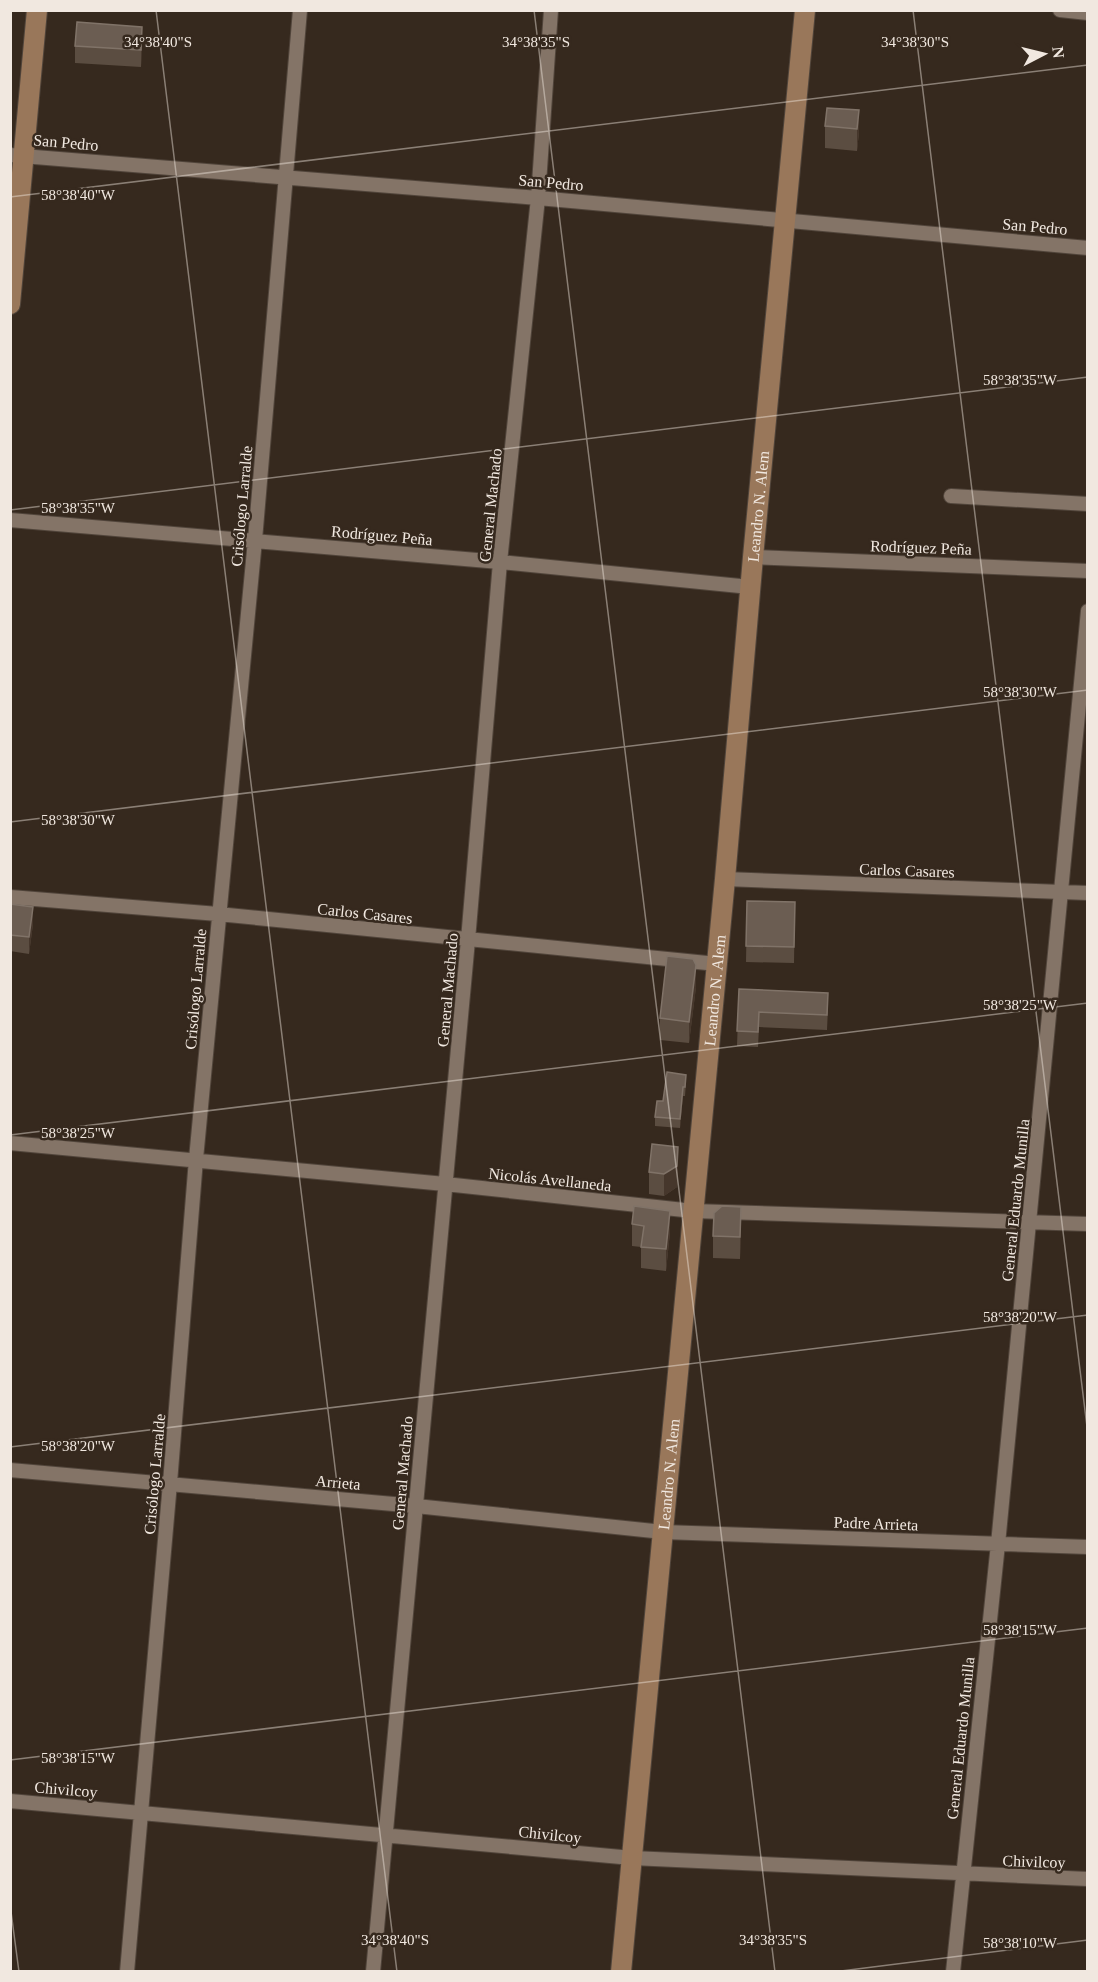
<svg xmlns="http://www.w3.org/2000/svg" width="1098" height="1982" font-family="Georgia,serif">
<rect width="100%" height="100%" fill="#36291e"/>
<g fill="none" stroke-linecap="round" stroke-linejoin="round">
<!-- street casing -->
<g stroke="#51453b" stroke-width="16">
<path id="street" d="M1060,10L1088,13
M10,155L538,198L1088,248
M951,496L1088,504
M10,520L500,562L750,587
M753,557L1088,571
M725,879L1088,893
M10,897L218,914L717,964
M10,1143L445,1184L693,1211L1088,1224
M10,1470L416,1506L663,1532L1088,1547
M10,1801L632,1858L1088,1879
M127,1972L170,1483L196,1159L255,540L300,10
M373,1972L468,940L500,562L538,198L551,10
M953,1972L998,1544L1088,611"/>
</g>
<!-- secondary casing -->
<g stroke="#51453b" stroke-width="22">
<g id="secondary">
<path d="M10,304L37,10"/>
<path id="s1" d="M621,1972L725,879L753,557L805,10"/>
</g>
</g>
<!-- street -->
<use href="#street" stroke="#847467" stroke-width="14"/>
<!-- secondary -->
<use href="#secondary" stroke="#99775a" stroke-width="20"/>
</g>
<!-- wall -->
<path fill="#5b4d41" d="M142,43L141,67L75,63V46Z
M859,110V132L857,151L825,148V126Z
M747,901L795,902L794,963L746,962Z
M10,904L33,924L29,954L10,951Z
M696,987L689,1043L660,1040V1018Z
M739,989L828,1008L827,1030L759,1027L758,1047L737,1046Z
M686,1083L685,1096H683L680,1128L655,1126V1117L663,1101Z
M678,1168L677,1187L664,1196L649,1194V1172Z
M634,1206L670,1232L666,1271L641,1268V1247L632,1246V1224Z
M741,1229L740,1259L713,1258V1236Z"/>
<!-- shaded-wall -->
<path fill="#46372c" d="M142,27V43L141,67V50Z
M859,110V132L857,151V129Z
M33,907V924L29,954V937Z
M696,965V987L689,1043V1022Z
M683,1087V1096L680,1128V1119Z
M678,1147V1168L677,1187L664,1196V1174Z
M741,1207V1229L740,1259V1237Z
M670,1211V1232L666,1271V1249Z"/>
<!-- building -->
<path fill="#6b5d52" stroke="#807368" stroke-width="1.5" d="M77,22L142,27L141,50L75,46Z
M827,108L859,110L857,129L825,126Z
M747,901L795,902L794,947L746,946Z
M10,904L33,907L29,937L10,935Z
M667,956L693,959L696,965L689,1022L660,1018Z
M739,989L828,993L827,1015L759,1012L758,1032L737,1031Z
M667,1072L686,1075L685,1087H683L680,1119L655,1117L657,1101H663Z
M652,1144L678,1147L677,1166L664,1174L649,1172Z
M634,1206L670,1211L666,1249L641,1247L644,1226L632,1224Z
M722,1206L741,1207L740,1237L713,1236L714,1213Z"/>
<!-- ticks -->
<path fill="none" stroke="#f1e8e0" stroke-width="1.5" stroke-opacity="0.45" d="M156,10L397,1972M534,10L775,1972M913,10L1088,1435M10,197L1088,65M10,510L1088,377M10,822L1088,690M10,1135L1088,1003M10,1447L1088,1315M10,1760L1088,1628M10,1904L19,1972M833,1972L1088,1940"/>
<g text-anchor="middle" stroke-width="5" stroke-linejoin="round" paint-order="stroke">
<!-- street labels -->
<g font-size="16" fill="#f1e8e0" stroke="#36291e">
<text transform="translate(66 142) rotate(5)" y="6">San Pedro</text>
<text transform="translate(551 182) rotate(5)" y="6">San Pedro</text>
<text transform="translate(1035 226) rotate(5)" y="6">San Pedro</text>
<text transform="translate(490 505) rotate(-84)" y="6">General Machado</text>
<text transform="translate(241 506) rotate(-85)" y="6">Crisólogo Larralde</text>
<text dy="6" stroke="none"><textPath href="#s1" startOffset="1472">Leandro N. Alem</textPath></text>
<text transform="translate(382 535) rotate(5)" y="6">Rodríguez Peña</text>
<text transform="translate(921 547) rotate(2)" y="6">Rodríguez Peña</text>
<text transform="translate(907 870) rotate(2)" y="6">Carlos Casares</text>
<text transform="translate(365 913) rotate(6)" y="6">Carlos Casares</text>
<text transform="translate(195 989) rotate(-85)" y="6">Crisólogo Larralde</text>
<text transform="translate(447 990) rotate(-85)" y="6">General Machado</text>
<text dy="6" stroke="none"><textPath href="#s1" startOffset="986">Leandro N. Alem</textPath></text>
<text transform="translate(550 1179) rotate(6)" y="6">Nicolás Avellaneda</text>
<text transform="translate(1015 1200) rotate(-84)" y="6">General Eduardo Munilla</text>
<text transform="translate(402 1473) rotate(-85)" y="6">General Machado</text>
<text transform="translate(154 1474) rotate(-85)" y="6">Crisólogo Larralde</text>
<text dy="6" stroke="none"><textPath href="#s1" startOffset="500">Leandro N. Alem</textPath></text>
<text transform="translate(338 1482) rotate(5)" y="6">Arrieta</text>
<text transform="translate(876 1523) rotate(2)" y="6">Padre Arrieta</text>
<text transform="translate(960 1738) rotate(-84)" y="6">General Eduardo Munilla</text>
<text transform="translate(66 1789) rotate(5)" y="6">Chivilcoy</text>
<text transform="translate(550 1834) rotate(6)" y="6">Chivilcoy</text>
<text transform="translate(1034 1861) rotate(2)" y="6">Chivilcoy</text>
</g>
</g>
<g font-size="15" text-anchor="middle" fill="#f1e8e0" stroke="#36291e" stroke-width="5" stroke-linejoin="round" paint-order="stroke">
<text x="158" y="47">34°38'40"S</text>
<text x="536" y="47">34°38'35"S</text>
<text x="915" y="47">34°38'30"S</text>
<text x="78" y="200">58°38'40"W</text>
<text x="1020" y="385">58°38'35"W</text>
<text x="78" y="513">58°38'35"W</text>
<text x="1020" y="697">58°38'30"W</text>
<text x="78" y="825">58°38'30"W</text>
<text x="1020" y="1010">58°38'25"W</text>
<text x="78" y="1138">58°38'25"W</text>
<text x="1020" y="1322">58°38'20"W</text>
<text x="78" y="1451">58°38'20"W</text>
<text x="1020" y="1635">58°38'15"W</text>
<text x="78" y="1763">58°38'15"W</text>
<text x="395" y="1945">34°38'40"S</text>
<text x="773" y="1945">34°38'35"S</text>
<text x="1020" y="1948">58°38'10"W</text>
</g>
<!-- border -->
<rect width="1098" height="1982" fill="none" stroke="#f1e8e0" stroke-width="24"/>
<!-- north arrow -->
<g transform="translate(1044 54) rotate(83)" stroke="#36291e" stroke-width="4.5" paint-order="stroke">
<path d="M0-4.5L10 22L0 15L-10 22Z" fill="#f1e8e0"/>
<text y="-9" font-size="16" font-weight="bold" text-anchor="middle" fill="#f1e8e0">N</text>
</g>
</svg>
